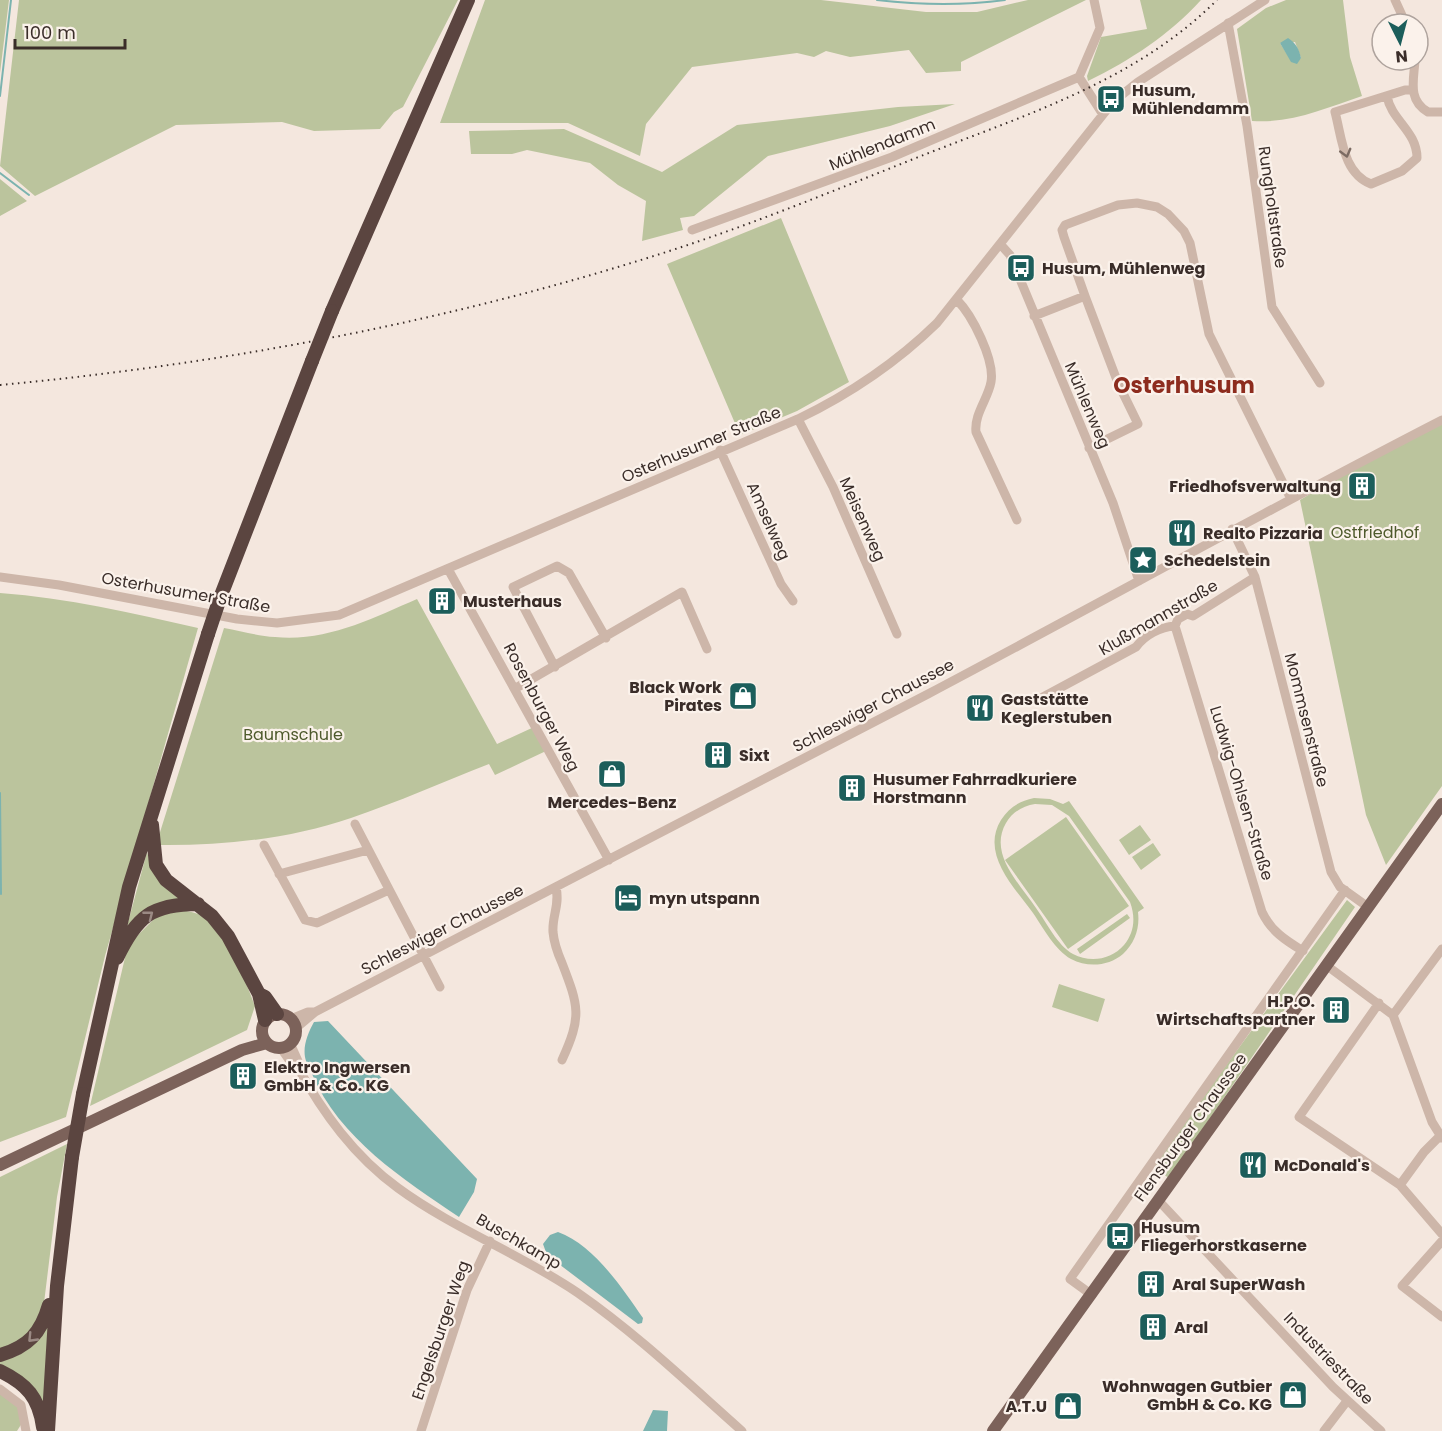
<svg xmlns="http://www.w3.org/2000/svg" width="1442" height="1431" font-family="Poppins,sans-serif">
<rect width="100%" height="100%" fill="#f4e7de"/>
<!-- green -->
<path fill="#bbc49d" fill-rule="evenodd" d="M0,0H9L0,73Z
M19,0H458L403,107L394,112L380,129L314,131L282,122L176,125L35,196L0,166Z
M485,0H821L926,12H977L1028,0H1086L961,62V71L926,73L909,50L850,57L826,51L814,57L797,53L692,67L646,124L640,156L568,123H440Z
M1140,0H1201C1169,35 1131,60 1088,81L1087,76L1101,37L1147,29Z
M1286,0H1343L1350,57L1362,96C1326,108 1291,124 1252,121L1237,29L1266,8ZM1295,42L1301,58L1292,62L1280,43Z
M955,104L890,126L768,156L694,216L680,218L683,230L642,241L646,201L618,185L590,163L527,150L512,154H471L469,131L564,129L662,172L737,125L898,107Z
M0,179L27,201L0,216Z
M781,218L849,382L797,411L740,435L667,264Z
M1442,423V786L1386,865L1366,815L1300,500L1352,469Z
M0,593C67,598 133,613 198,628L105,956L66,1117L0,1142Z
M417,599L497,744L534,727L546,751L495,775L489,764C443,782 398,802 351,818C290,839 221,846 156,845L224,628C241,631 258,636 275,637C326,642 371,619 417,599Z
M1034,798L1050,799L1063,804L1069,801L1144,908L1138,912C1140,928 1135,943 1123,954C1109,966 1088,968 1071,959C1055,950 1044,929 1033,913C1015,888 980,854 1001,820C1009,807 1020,801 1034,798ZM1035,804L1052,805L1069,816L1130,902C1136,918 1134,933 1124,945C1111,960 1090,963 1073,954C1057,945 1047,923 1036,908C1020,884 988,854 1006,823C1012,812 1023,806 1035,804Z
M1066,817L1129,906L1068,949L1005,860Z
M1140,825L1151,840L1129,855L1119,840Z
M1153,843L1161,855L1141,870L1132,857Z
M147,852L151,867L187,901L126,930Z
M1347,900L1355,907L1169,1178L1155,1169L1156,1161Z
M182,910C191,912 201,913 208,920C230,939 245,980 255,1006L247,1030L90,1106L128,945L161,912Z
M1127,914L1130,918L1080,954L1077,949Z
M1059,984L1105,999L1098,1022L1052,1007Z
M67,1144L57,1197L44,1303L31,1333L18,1343L0,1349V1177Z
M50,1318L45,1411L0,1368V1359C27,1358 39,1340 50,1318Z
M0,1392L18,1407L22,1423L17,1431H0Z"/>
<!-- water -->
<path fill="#7cb3af" d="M1288,38C1296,43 1299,49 1301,58L1297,64L1291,62L1280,43Z
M328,1021L477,1179L474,1192L459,1217C404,1180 339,1138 312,1074C310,1069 306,1063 305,1057C303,1045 308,1033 314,1022Z
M558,1232C594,1245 622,1288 643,1318L642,1323L638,1324L547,1255L543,1244L550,1235Z
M653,1410L668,1411L667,1431H643Z"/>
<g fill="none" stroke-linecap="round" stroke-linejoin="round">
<!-- stream -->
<path stroke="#7cb3af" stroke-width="2" d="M877,0C920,5 961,6 1005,0
M0,96L11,0
M0,173L29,195
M0,793L1,894"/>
<!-- minor -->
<path stroke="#cdb6a9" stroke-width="9" d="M1395,0L1406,24
M1228,23L1247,126L1272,307L1320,383
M1415,60C1414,79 1407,100 1428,112H1442
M1079,77L1102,113
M1387,96C1391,120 1417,131 1417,158L1402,171L1371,184C1343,173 1342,138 1335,112L1405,90H1412
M692,230L892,157L1079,77L1100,28L1094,0
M1001,245L1010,255L1113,503L1139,581
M1085,296L1064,237L1062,230L1065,225L1118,205L1137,203L1157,207L1168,214L1184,231L1190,243L1209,334L1290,497
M957,300C972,315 995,360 991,382C988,399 974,414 976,432L1017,520
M1034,316L1085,296L1118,383L1138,424L1089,448
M798,419L833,487L897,634
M720,450L781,584L793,601
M1232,529L1255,577L1331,872L1340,887L1368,907
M448,569L609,860
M0,577L59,585L237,619L277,623L339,615L798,419C850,394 896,363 937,323L1113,102L1138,82L1265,0
M1175,626L1262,912C1271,931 1285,940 1303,951
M555,667L513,587L557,566L569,573L606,638
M516,688L682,592L707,649
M1043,697L1136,647C1145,635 1160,627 1175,626L1178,619L1187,614L1193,616L1255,577
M355,824L440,987
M264,845L305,920L317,923L389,890
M279,874L368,850
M556,887C560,906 552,915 553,932C554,943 558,954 562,963C579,1007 582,1016 562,1060
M1326,965L1393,1015L1432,1122L1442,1138
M1379,1003L1299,1117L1400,1185L1442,1234
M1393,1015L1442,949
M291,1019L308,1012H315
M296,1028L315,1012C519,905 725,801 928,694C1100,603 1269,509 1442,420
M290,1043L298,1061L297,1066C323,1113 354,1156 398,1188C454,1229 521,1254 578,1293C637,1334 689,1384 742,1431
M280,1047L292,1064L297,1066
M1400,1185L1424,1152L1440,1136
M1158,1200L1333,1387L1381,1431
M1442,1241L1402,1286L1442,1317
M1092,1295L1070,1279L1345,890
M0,1389L21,1405L26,1431
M421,1431L467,1290L490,1241
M1324,1431L1347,1401"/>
<!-- major -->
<path stroke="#7c625a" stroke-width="12" d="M262 1031a17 17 0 1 1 34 0a17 17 0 1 1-34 0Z
M0,1165L242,1050L267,1043
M993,1431L1442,804"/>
<!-- highway -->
<path stroke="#5b4540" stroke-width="14" d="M332,311L468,0
M220,598L312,361
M152,825L156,865L166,880L212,916L228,936L259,994L265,1020
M117,958C137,916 152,904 198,904
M259,994L265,997L277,1014
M83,1094L129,887L208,634
M0,1355C28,1347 41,1333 49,1305
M0,1371C27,1384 39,1398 43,1427
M48,1431L57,1286L72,1157"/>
<!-- rail -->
<path stroke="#3a2d29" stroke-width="2" stroke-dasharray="1.5 4.5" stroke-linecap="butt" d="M0,385C224,364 446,322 660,254C749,226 835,190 921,156C1025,115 1136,81 1217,0"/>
<!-- highway-bridge -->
<path stroke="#5b4540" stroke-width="14" d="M312,361L332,311
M208,634L220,598
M72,1157L83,1094"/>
</g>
<!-- one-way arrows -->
<defs><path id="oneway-chevron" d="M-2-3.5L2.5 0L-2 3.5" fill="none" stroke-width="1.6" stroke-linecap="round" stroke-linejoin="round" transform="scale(1.5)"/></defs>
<use stroke="#7c6b63" href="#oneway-chevron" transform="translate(1346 153) rotate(75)"/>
<g stroke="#9b8a84">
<use href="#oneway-chevron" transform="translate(149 915) rotate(-38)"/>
<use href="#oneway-chevron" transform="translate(32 1338) rotate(134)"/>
</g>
<!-- icons -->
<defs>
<g id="bus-square" transform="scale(1.5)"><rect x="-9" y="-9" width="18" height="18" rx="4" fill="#1c5e5b" stroke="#fbf2eb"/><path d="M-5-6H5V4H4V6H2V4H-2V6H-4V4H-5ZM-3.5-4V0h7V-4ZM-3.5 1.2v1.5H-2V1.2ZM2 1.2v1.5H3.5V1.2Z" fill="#fff"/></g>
<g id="building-square" transform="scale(1.5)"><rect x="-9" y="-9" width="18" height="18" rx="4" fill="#1c5e5b" stroke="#fbf2eb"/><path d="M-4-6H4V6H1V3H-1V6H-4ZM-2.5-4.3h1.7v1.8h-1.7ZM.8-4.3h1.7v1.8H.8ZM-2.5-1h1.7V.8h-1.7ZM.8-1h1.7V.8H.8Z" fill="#fff"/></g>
<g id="restaurant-square" transform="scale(1.5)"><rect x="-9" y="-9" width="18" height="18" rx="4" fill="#1c5e5b" stroke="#fbf2eb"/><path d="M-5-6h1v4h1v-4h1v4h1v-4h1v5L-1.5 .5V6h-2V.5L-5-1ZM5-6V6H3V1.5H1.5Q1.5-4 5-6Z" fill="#fff"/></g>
<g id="sight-square" transform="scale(1.5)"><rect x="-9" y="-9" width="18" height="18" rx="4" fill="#1c5e5b" stroke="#fbf2eb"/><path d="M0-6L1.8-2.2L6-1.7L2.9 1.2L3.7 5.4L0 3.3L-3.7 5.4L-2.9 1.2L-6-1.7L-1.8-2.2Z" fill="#fff"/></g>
<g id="shop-square" transform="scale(1.5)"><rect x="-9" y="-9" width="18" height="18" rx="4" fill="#1c5e5b" stroke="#fbf2eb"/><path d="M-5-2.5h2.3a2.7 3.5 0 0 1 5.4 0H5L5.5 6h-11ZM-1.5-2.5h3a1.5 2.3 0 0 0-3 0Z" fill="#fff"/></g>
<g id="hotel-square" transform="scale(1.5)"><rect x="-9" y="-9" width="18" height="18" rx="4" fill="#1c5e5b" stroke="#fbf2eb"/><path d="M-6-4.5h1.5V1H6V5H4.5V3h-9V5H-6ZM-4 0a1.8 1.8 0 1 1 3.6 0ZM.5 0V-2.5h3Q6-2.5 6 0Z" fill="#fff"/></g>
</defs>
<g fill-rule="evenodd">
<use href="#bus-square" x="1111" y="99"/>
<use href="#bus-square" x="1021" y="268"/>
<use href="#building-square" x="1362" y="486"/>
<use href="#restaurant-square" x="1182" y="533"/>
<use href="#sight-square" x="1143" y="560"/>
<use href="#building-square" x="442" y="601"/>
<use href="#shop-square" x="743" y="696"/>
<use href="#restaurant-square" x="980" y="708"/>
<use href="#building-square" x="718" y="755"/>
<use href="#shop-square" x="612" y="774"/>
<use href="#building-square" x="852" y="788"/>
<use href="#hotel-square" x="628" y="898"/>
<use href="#building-square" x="1336" y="1010"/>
<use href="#building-square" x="243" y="1076"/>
<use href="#restaurant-square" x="1253" y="1165"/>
<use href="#bus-square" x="1120" y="1236"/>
<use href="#building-square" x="1151" y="1284"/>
<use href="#building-square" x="1153" y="1327"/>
<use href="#shop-square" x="1293" y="1395"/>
<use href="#shop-square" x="1068" y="1406"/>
</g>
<g text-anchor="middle" stroke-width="4.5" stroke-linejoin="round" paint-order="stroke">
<!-- poi labels -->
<g font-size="16" font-weight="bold" fill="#3a2d29" stroke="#fbf2eb" text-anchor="start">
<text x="1132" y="96">Husum,<tspan x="1132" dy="18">Mühlendamm</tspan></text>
<text x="1042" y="274">Husum, Mühlenweg</text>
<text x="1341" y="492" text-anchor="end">Friedhofsverwaltung</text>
<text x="1203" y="539">Realto Pizzaria</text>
<text x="1164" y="566">Schedelstein</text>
<text x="463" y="607">Musterhaus</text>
<text x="722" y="693" text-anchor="end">Black Work<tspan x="722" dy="18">Pirates</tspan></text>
<text x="1001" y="705">Gaststätte<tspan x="1001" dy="18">Keglerstuben</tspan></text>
<text x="739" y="761">Sixt</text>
<text x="873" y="785">Husumer Fahrradkuriere<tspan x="873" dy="18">Horstmann</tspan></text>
<text x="612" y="808" text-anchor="middle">Mercedes-Benz</text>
<text x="649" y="904">myn utspann</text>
<text x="1315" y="1007" text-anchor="end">H.P.O.<tspan x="1315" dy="18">Wirtschaftspartner</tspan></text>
<text x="264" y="1073">Elektro Ingwersen<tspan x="264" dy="18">GmbH &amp; Co. KG</tspan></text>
<text x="1274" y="1171">McDonald's</text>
<text x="1141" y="1233">Husum<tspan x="1141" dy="18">Fliegerhorstkaserne</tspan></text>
<text x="1172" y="1290">Aral SuperWash</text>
<text x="1174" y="1333">Aral</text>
<text x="1272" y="1392" text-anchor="end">Wohnwagen Gutbier<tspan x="1272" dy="18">GmbH &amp; Co. KG</tspan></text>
<text x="1047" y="1412" text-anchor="end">A.T.U</text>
</g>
<!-- street labels -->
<g font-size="16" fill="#3a2d29" stroke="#fbf2eb">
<text transform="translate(882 144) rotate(-22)" y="6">Mühlendamm</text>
<text transform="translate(1273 207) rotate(82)" y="6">Rungholtstraße</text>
<text transform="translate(1088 405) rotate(67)" y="6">Mühlenweg</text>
<text transform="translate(701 444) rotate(-23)" y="6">Osterhusumer Straße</text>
<text transform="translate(863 519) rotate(66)" y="6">Meisenweg</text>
<text transform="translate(769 521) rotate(66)" y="6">Amselweg</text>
<text transform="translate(186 592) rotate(10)" y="6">Osterhusumer Straße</text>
<text transform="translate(1158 617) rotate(-30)" y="6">Klußmannstraße</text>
<text transform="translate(873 705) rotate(-28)" y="6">Schleswiger Chaussee</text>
<text transform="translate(542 707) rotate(62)" y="6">Rosenburger Weg</text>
<text transform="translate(1307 720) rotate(76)" y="6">Mommsenstraße</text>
<text transform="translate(1242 793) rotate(73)" y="6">Ludwig-Ohlsen-Straße</text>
<text transform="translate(442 929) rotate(-27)" y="6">Schleswiger Chaussee</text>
<text transform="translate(1190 1127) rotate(-54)" y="6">Flensburger Chaussee</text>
<text transform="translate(519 1241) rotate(30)" y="6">Buschkamp</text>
<text transform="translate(440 1330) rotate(-71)" y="6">Engelsburger Weg</text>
<text transform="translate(1329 1358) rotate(46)" y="6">Industriestraße</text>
</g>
<!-- park labels -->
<g font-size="16" fill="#4e5a2c" stroke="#fbf2eb">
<text x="1375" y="538">Ostfriedhof</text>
<text x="293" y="740">Baumschule</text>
</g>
<!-- district labels -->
<g font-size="22" font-weight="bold" fill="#8d2c1e" stroke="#fbf2eb">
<text x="1184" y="393">Osterhusum</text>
</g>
</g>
<!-- north arrow -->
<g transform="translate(1400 42) rotate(174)"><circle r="28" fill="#fbf2eb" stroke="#aea39d" stroke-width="1.5"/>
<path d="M0-4.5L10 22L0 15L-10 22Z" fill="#1c5e5b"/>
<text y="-9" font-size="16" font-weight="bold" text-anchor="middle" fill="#3a2d29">N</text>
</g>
<!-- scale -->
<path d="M15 39v9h110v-9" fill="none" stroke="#3a2d29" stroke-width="3"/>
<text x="24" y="39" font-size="18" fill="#3a2d29" stroke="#fbf2eb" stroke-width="4.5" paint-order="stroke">100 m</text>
</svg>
